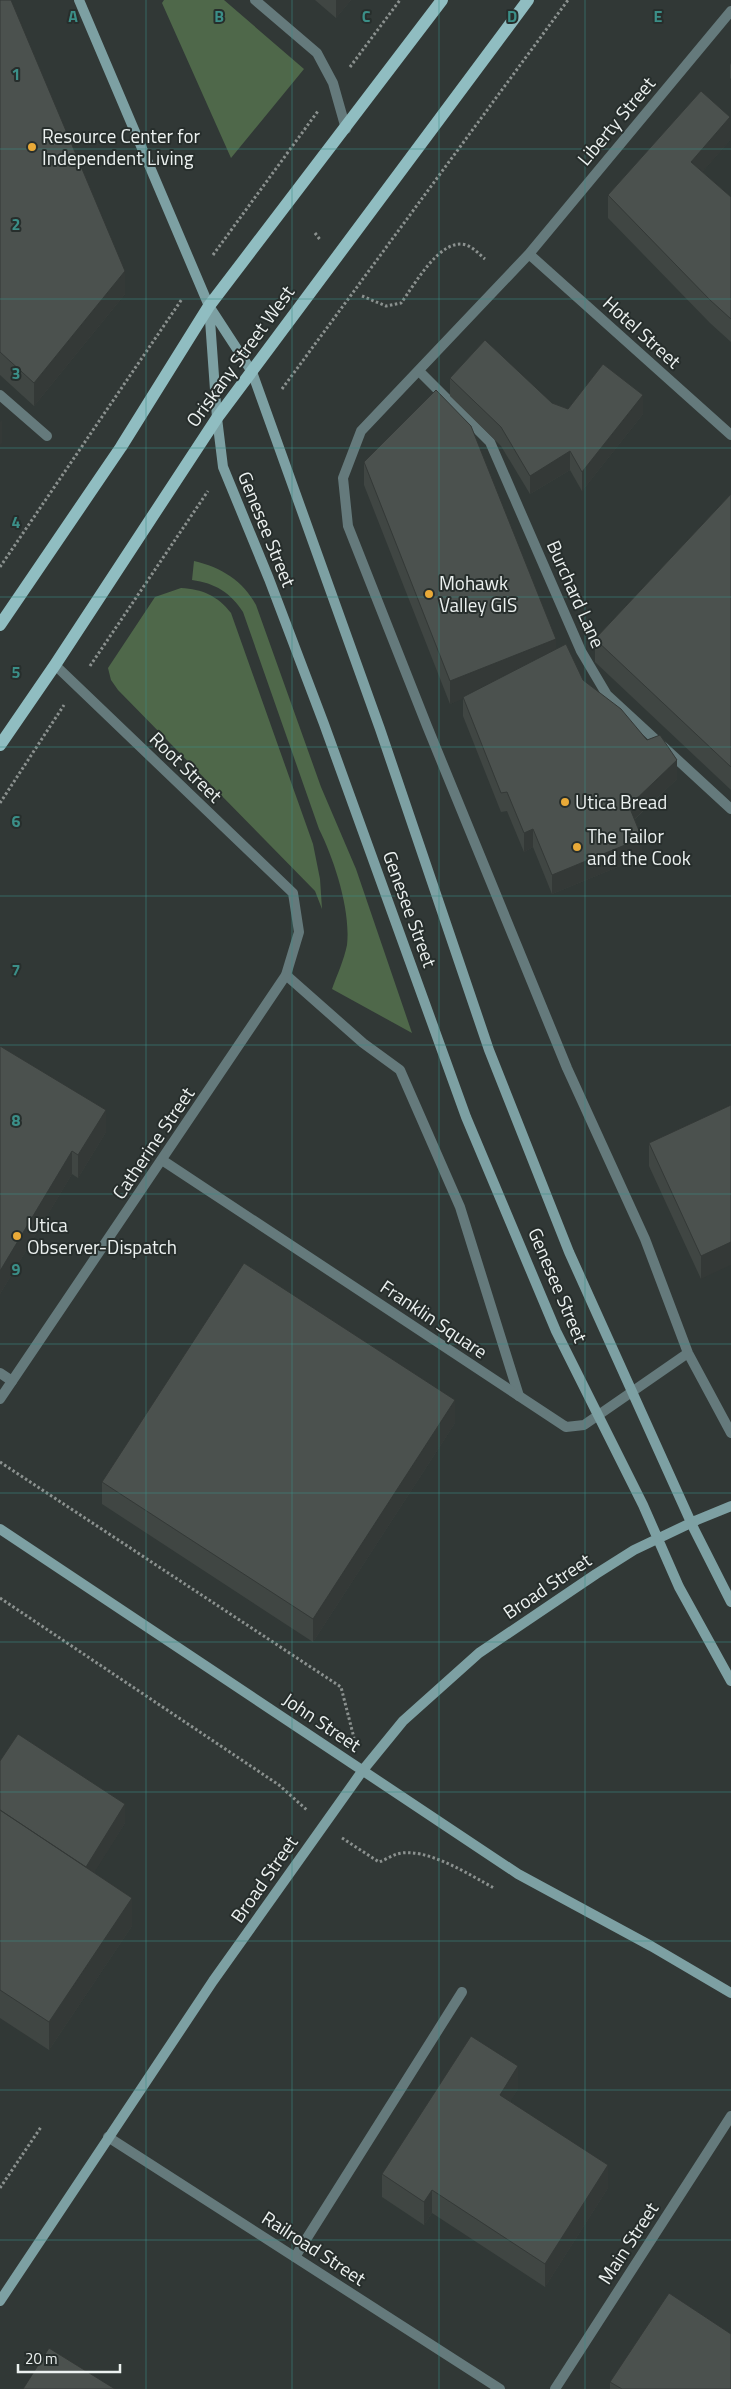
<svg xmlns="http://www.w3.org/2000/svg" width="731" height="2389" font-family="'Titillium Web',sans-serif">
<rect width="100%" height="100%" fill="#313836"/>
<!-- green -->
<path fill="#4f684a" d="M164,0H224L304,69L231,158L162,3Z
M194,561C221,567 243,581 256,605L321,787L356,869L412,1033L332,989C337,975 344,960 347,945C351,910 334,859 319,829L243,612C231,593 215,583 192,580Z
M181,588C202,589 218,596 231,613L313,844L320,879L322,909L315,891L118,690L111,680L108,668L155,597Z"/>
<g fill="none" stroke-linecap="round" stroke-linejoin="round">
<!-- path -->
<path stroke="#8b918f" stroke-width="3" stroke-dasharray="2.5 2.5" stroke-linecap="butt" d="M350,67L400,0
M315,233L321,241
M213,255L318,111
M362,296L386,306L401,303C414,286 440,237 466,245C473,247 480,255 485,259
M282,389L568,0
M0,567L182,299
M90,666L208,491
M0,803L64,705
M0,1462L341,1687L354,1738
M0,1598L279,1785L308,1811
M342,1838L379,1862C385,1860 391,1856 397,1854C425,1846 470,1875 494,1888
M0,2188L41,2127"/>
<!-- service -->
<path stroke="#657a7c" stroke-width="10" d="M419,371L490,442L581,651L607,695L731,809
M0,395L47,436
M286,975L363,1043L400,1070L460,1207L519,1396
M0,1373L12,1381
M295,2257L462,1992"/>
<!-- minor -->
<path stroke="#657a7c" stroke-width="10" d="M255,0L317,53L333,83L346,129
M731,11L529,254L361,431L343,478L348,526L427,726L567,1068L645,1239L688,1353L731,1433
M529,254L731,435
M162,1160L566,1427L584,1425L688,1353
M0,1399L286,975L299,932L293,893L55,665
M108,2137L500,2389
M555,2389L731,2116"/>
<!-- secondary -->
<path stroke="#7da0a3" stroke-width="10" d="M79,0L209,306L252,372L380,729L489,1050L569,1252L694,1529L731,1602
M209,306L217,418L223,467L269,579L324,724L466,1117L556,1331L643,1505L679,1587L731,1681
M0,1529L518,1874L651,1946L731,1993
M0,2301L213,1981L363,1770L403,1721L479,1653L596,1574L634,1550L697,1520L731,1506"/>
<!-- primary -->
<path stroke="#90bdc1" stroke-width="12" d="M0,625L121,447L209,306L442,0
M0,745L55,665L217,418L528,0"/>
</g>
<!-- wall -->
<path fill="#404643" d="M0,0L125,294L34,406L0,375Z
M315,0H351L336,18Z
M731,63V79L730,78V65Z
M730,140L702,172L731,197V342L710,323L608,218V195Z
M450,378L552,403L568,409L643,414L582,491L570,470L530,494L501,446L450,396Z
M364,462L556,649L583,680L677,779L635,819L642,857L552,894L533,847L524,852L507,811L501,812L463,716V698L450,704L364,485Z
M731,494V790L595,662V639Z
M0,1046L106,1132L78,1178L72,1174L0,1294Z
M731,1105L701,1279L649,1166V1143Z
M455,1423L313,1642L102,1504V1482Z
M0,1761L125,1823L94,1872L132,1926L49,2050L0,2018Z
M518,2089L510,2101L608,2188L545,2287L432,2213L424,2225L382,2197V2174Z
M610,2382L731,2389H610Z"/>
<!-- shaded-wall -->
<path fill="#343937" d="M336,0H351L336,18Z
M730,117V140L691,185V162Z
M125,271V294L34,406V383Z
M643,395V414L582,491V472Z
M2,420V443L0,445V422Z
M570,451V470L530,494V476Z
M556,639V662L450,704V681Z
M677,760V779L629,824V806Z
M533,829V847L524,852V833Z
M642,838V857L552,894V875Z
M106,1110V1132L78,1178V1155Z
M72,1151V1174L0,1294V1271Z
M731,1242V1265L701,1279V1256Z
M455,1400V1423L313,1642V1619Z
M125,1804V1823L84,1889V1870Z
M132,1898V1926L49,2050V2022Z
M518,2066V2089L500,2118V2095Z
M608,2165V2188L545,2287V2264Z
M432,2190V2213L424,2225V2202Z"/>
<!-- building -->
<path fill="#4b514e" stroke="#343937" d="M0,0H11L125,271L34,383L0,352Z
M701,91L730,117L691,162L731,197V319L710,300L608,195Z
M485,340L552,403L568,409L603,364L643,395L582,472L570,451L530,476L501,427L450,378Z
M436,390L471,426L556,639L450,681L364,462Z
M731,494V767L595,639Z
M566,644L583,680L621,709L647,740L660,735L677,760L629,806L642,838L552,875L533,829L524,833L507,792L501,793L463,697Z
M0,1046L106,1110L78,1155L72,1151L0,1271Z
M731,1105V1242L701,1256L649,1143Z
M244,1263L455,1400L313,1619L102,1482Z
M18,1734L125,1804L86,1867L0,1810V1761Z
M0,1810L132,1898L49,2022L0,1990Z
M471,2036L518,2066L500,2095L608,2165L545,2264L432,2190L424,2202L382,2174Z
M669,2293L731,2334V2389H622L610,2382Z
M49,2348L115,2389H23Z"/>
<!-- grid -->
<path fill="none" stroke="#3b8f88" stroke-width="1" stroke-opacity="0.55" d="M146,0V2389M292,0V2389M439,0V2389M585,0V2389M0,149H731M0,299H731M0,448H731M0,597H731M0,747H731M0,896H731M0,1045H731M0,1194H731M0,1344H731M0,1493H731M0,1642H731M0,1792H731M0,1941H731M0,2090H731M0,2240H731"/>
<!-- markers -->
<g fill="#e9aa38" stroke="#272e2c" stroke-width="2">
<circle cx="32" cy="147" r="5"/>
<circle cx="429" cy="594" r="5"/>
<circle cx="565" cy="802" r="5"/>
<circle cx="577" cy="847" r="5"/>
<circle cx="17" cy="1236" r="5"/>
</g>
<g text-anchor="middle" stroke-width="4" stroke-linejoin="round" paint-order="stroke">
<!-- street labels -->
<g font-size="19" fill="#ecf1f0" stroke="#272e2c">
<text transform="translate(616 121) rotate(-50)" y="7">Liberty Street</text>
<text transform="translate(642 332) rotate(42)" y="7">Hotel Street</text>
<text transform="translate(240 356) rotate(-54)" y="7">Oriskany Street West</text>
<text transform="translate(267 529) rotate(68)" y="7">Genesee Street</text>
<text transform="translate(576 594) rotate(66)" y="7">Burchard Lane</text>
<text transform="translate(186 767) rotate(44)" y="7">Root Street</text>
<text transform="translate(410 909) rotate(70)" y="7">Genesee Street</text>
<text transform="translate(153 1143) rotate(-56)" y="7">Catherine Street</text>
<text transform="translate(558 1285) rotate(67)" y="7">Genesee Street</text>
<text transform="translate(434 1319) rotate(34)" y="7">Franklin Square</text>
<text transform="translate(547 1586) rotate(-34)" y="7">Broad Street</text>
<text transform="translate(322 1722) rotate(34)" y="7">John Street</text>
<text transform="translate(264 1879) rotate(-55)" y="7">Broad Street</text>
<text transform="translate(628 2243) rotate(-57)" y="7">Main Street</text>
<text transform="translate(314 2248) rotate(33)" y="7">Railroad Street</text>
</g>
<!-- poi labels -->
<g font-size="19" fill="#ecf1f0" stroke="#272e2c" text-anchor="start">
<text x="42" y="143">Resource Center for<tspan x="42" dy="22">Independent Living</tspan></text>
<text x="439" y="590">Mohawk<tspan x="439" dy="22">Valley GIS</tspan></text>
<text x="575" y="809">Utica Bread</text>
<text x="587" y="843">The Tailor<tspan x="587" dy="22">and the Cook</tspan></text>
<text x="27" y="1232">Utica<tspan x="27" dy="22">Observer-Dispatch</tspan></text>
</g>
</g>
<g font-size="16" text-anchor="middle" font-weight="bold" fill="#3b8f88" stroke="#272e2c" stroke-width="4" stroke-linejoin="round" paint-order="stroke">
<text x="73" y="22">A</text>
<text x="219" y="22">B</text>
<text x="366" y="22">C</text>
<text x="512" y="22">D</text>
<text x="658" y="22">E</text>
<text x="16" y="80">1</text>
<text x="16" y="230">2</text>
<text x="16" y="379">3</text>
<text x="16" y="528">4</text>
<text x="16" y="678">5</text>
<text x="16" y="827">6</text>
<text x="16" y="976">7</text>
<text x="16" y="1126">8</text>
<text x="16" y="1275">9</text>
</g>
<!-- scale -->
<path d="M18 2364v8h102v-8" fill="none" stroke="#ecf1f0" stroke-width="2.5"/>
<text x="25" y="2364" font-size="15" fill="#ecf1f0" stroke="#272e2c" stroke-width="4" paint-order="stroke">20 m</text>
</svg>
